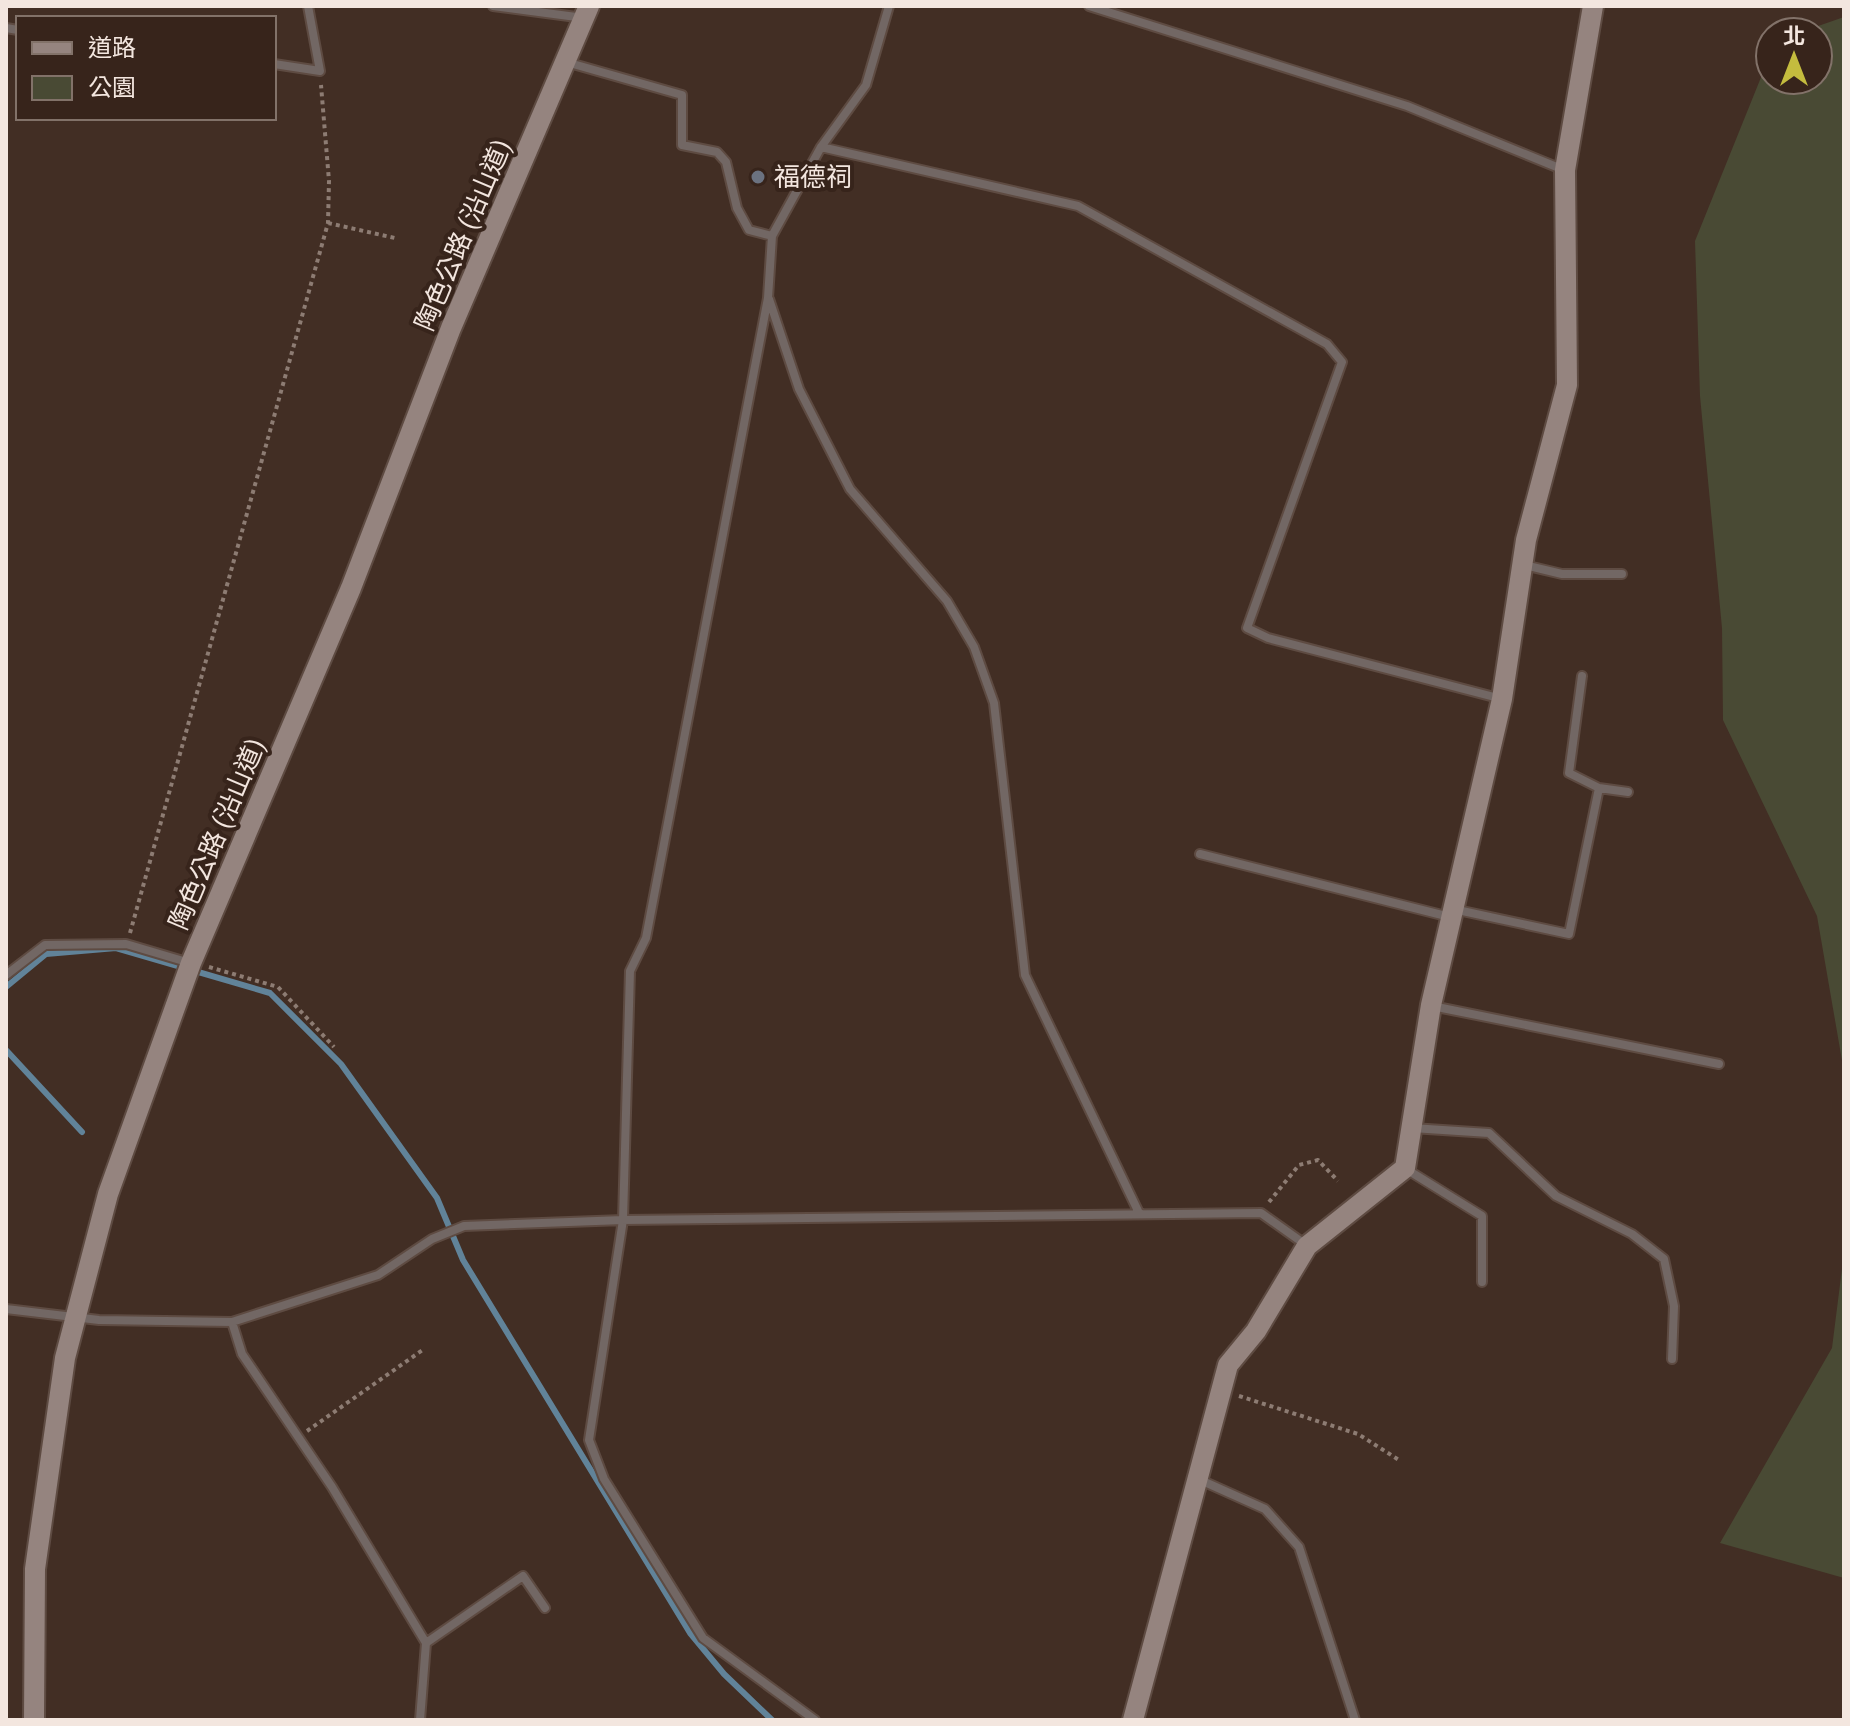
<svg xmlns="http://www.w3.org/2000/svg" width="1850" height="1726" font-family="'Roboto Condensed','Noto Sans TC',sans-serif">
<rect width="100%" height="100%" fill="#422e24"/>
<!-- green -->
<path fill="#494a34" d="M1844,17V1072L1817,916L1723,720L1722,628L1700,396L1695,241L1770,55V80H1818V32H1801Z
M1844,1253V1578L1720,1543L1832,1348Z"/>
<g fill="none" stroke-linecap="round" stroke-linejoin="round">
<!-- stream -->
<path stroke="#618399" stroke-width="6" d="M6,987L46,954L116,948L270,993L341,1064L437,1198L463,1260L690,1633L724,1674L772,1720
M6,1050L82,1132"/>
<!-- lane casing -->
<g stroke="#5e4b42" stroke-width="12">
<path id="lane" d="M493,6L584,18
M1089,6L1407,106L1564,170
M6,28L18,30
M566,62L682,95V145L717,152L726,162L737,208L749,230L772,236
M274,64L320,71L308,6
M821,147L1078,206L1327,344L1342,362L1247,628L1268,638L1502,699
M769,299L799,389L850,489L947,601L974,647L994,703L1025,975L1139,1213
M1524,565L1562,574H1622
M1599,788L1628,792
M1200,854L1450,917
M1453,909L1569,934L1599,788L1569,773L1582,676
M6,975L45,945L126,944L190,963
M1432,1006L1719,1064
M1412,1128L1489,1133L1556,1196L1632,1234L1664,1259L1674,1306L1672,1359
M1406,1169L1482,1216V1282
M6,1309L99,1320L232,1322L378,1275L432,1239L464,1226L623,1220L1261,1213L1306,1245
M232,1322L242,1354L332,1487L426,1643L420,1720
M1198,1479L1265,1509L1299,1547L1355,1720
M426,1643L523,1576L545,1608
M815,1720L703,1638L604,1479L589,1440L623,1220L630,971L646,938L768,298L772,236L821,147L866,85L889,6"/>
</g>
<!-- secondary casing -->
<g stroke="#5e4b42" stroke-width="24">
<path id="secondary" d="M34,1720L35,1569L65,1358L108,1194L191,963L351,588L451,328L589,6
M1133,1720L1228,1365L1256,1331L1307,1246L1405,1168L1431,1005L1502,699L1526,540L1567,385L1565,170L1593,6"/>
</g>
<!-- path -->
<path stroke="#8d7c73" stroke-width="4" stroke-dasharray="4 4" stroke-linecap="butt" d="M328,223L395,238
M130,933L328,223L329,181L321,85
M209,967L278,987L334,1047
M1269,1202L1299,1165L1318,1160L1338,1181
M1239,1396L1358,1434L1399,1460
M307,1431L424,1349"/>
<!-- lane -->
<use href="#lane" stroke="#726764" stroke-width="8"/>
<!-- secondary -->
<use href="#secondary" stroke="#95847f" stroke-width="20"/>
</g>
<!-- markers -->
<circle fill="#6b7280" stroke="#37241b" stroke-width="3" cx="758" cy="177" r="8"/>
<g text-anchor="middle" stroke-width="8" stroke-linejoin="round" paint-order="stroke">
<!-- poi labels -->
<g font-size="26" fill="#f3e6df" stroke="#37241b" text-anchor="start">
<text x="774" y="186">福德祠</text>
</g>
<!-- street labels -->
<g font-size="26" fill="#f3e6df" stroke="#37241b">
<text transform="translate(463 235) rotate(-67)" y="9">陶色公路 (沿山道)</text>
<text transform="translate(217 834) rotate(-67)" y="9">陶色公路 (沿山道)</text>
</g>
</g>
<!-- border -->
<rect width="1850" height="1726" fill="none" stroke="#f3e6df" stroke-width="16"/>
<!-- legend -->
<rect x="16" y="16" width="260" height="104" fill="#37241b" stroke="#827269" stroke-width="2"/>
<rect x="32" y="42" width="40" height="12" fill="#95847f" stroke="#827269" stroke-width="2"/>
<text x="88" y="56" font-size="24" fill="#f3e6df">道路</text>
<rect x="32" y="76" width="40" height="24" fill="#494a34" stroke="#827269" stroke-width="2"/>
<text x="88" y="96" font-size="24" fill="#f3e6df">公園</text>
<!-- north arrow -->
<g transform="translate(1794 56)"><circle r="38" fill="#37241b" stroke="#827269" stroke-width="2"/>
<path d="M0-6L14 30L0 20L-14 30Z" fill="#c4bc3e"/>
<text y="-12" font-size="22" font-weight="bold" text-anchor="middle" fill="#f3e6df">北</text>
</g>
</svg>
